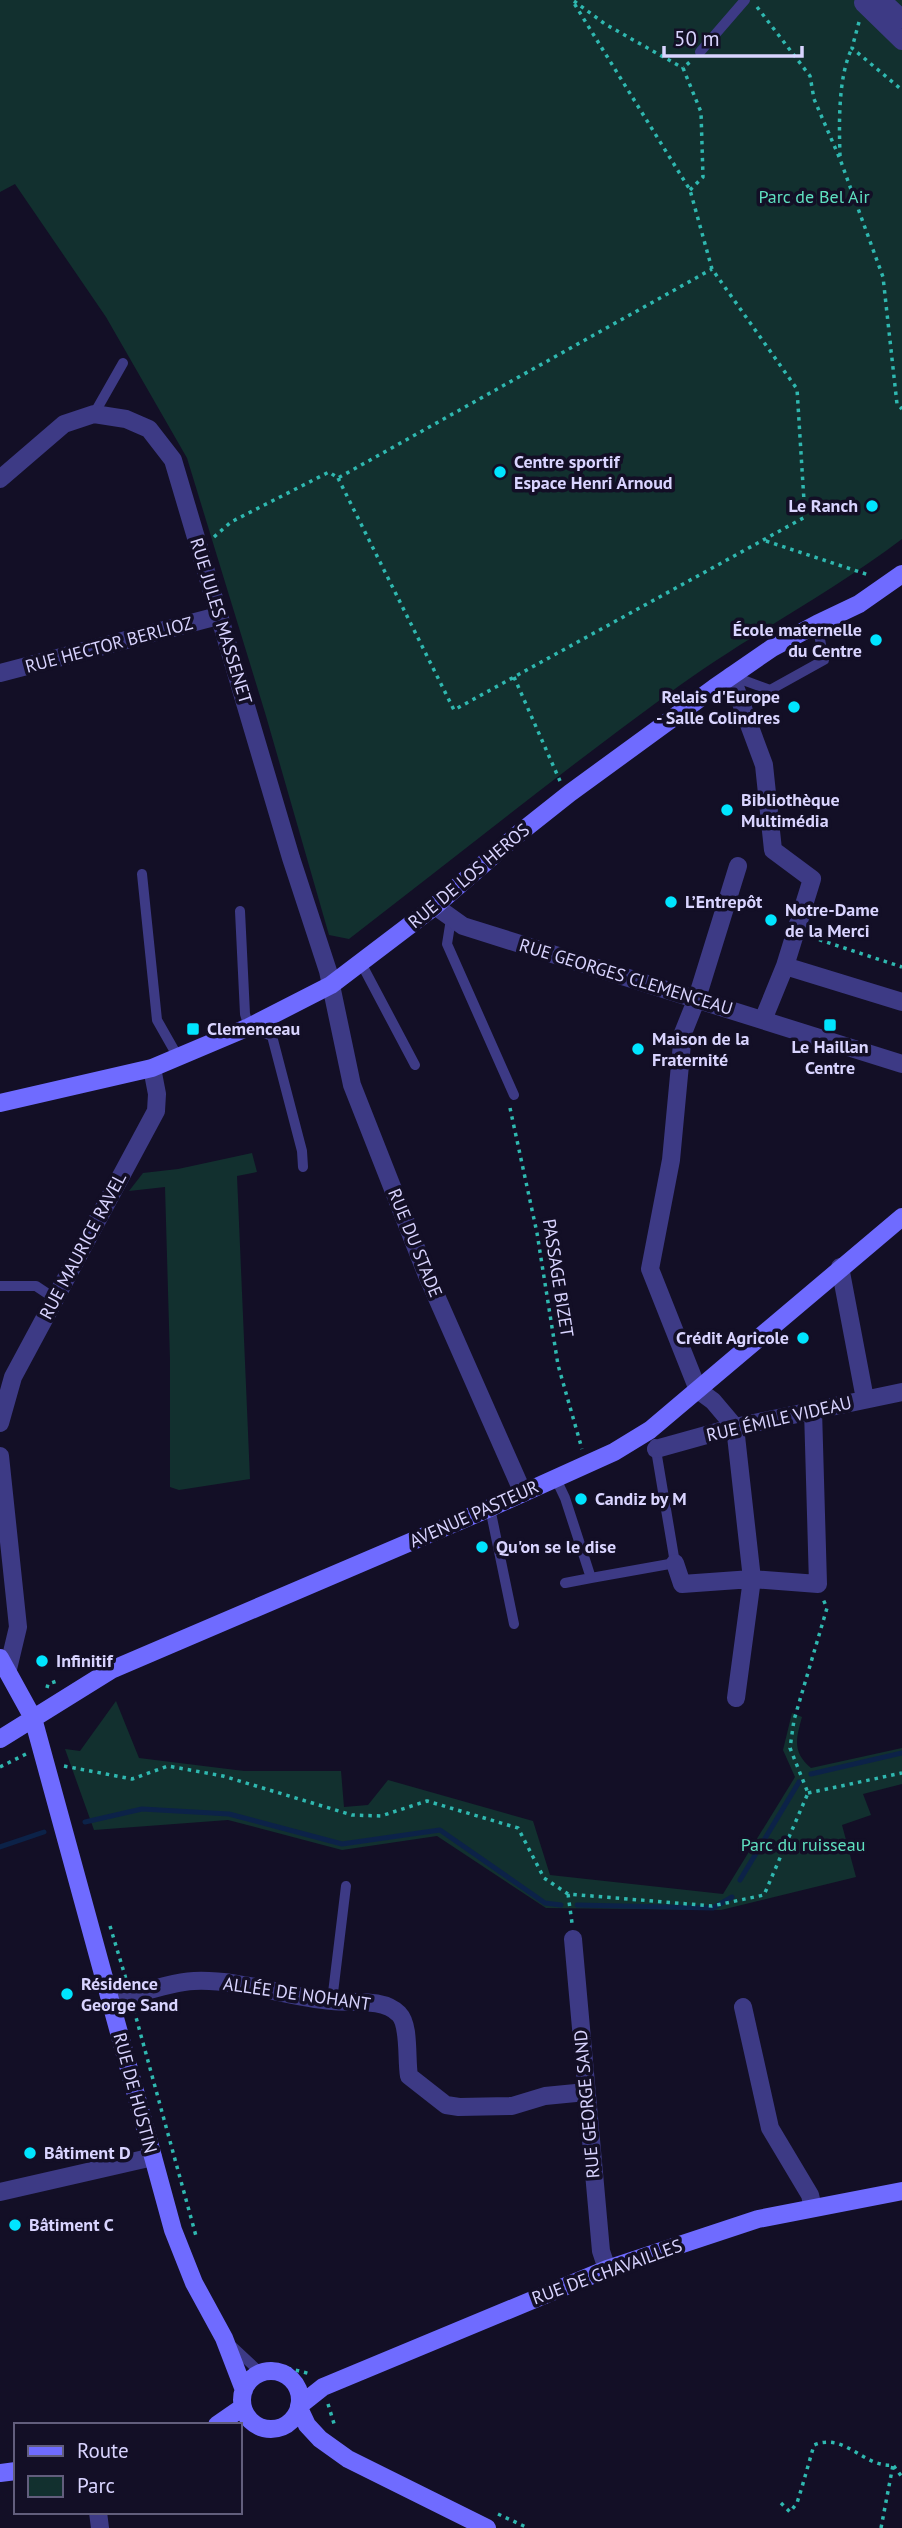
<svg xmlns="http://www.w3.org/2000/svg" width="902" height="2528" font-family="'PT Sans',sans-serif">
<rect width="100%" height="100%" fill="#130f26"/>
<!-- green -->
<path fill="#12302f" d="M0,0H902V539C827,596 743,638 668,694C560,773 455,857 349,939L329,935L266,716L187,458L106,317L15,184L0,192Z
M252,1153L257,1172L237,1176L250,1479L179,1490L170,1487V1360L165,1187L129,1191L143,1173L178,1169Z
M116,1701L139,1758L244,1771H341L344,1807L368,1805L388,1780L533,1821L550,1875L723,1894L795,1777L783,1750L792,1713L802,1717C796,1739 792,1752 811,1768L902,1748V1784L863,1794L871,1815L842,1825L856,1877L721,1910L546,1908L437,1836L342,1850L228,1820L94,1830L65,1749L80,1751Z"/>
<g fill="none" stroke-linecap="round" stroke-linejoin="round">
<!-- stream -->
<path stroke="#0c2248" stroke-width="5" d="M811,1774L902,1753
M85,1822L142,1809L229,1814L342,1844L440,1830L545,1903L561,1905
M0,1847L44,1832
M740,1880L799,1782
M577,1905L713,1908L732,1897"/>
<!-- path -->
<path stroke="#2fb8b0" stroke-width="3.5" stroke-dasharray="3.5 5" stroke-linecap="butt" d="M574,1L605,24L683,68
M757,7L810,76L814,99L840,159L883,277L897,404L902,409
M859,22L852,48L902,90
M840,156C839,123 838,77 852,48
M690,190L703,177L701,112L683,68L691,61
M338,478L454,710L805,517L797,389L712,269L690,190L572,0
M214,537L231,522L329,472L338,478L712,269
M766,541L869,575
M514,677L560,781
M811,937L902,967
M510,1108L537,1233L558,1365L582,1449
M47,1688L48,1684L60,1680
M64,1766L132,1779L168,1766L223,1776L352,1815L381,1816L427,1801L518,1828L544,1878L568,1894L712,1906L764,1895L808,1793L790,1748L794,1720L827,1608L823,1599
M0,1767L26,1754
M808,1793L902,1773
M568,1894L572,1923
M110,1926L126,1979
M134,2010L196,2236
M271,2364L311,2374
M328,2404L335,2427
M781,2503L790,2512L797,2503L802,2487L814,2445C845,2432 864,2468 893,2465L902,2477
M498,2514L528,2528
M881,2528L893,2465"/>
<!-- lane -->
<path stroke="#3d3a85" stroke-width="10" d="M700,52L745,0
M94,414L123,363
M732,676L770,690L824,660L817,624
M142,874L157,1020L178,1057
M240,911L245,1014L249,1027L272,1036L302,1151L303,1167
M451,919L447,944L514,1095
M361,963L415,1065
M0,1286H36L54,1298
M556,1479L565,1498L591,1578L675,1563L655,1444
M490,1508L514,1624
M565,1583L591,1578
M332,2001L346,1886
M233,2347L261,2373"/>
<!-- street -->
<path stroke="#3d3a85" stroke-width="18" d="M882,0L902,19
M863,3L902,41
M0,479L64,424L94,414L126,419L149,429L173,460L291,858L328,971L352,1085L426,1273L523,1493
M0,673L218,616
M731,676L764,765L773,850L812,879L785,966
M435,906L463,926L902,1064
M763,1020L785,966L902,1002
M840,1267L865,1399
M0,1423L13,1377L156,1111L157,1094L152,1068
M656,1449L735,1427L902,1392
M0,1456L18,1627L8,1669
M675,1563L682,1584L752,1579L818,1584L813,1410
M736,1698L752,1579L735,1427L713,1401L698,1390L650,1269L671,1160L683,1033L697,998L738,866
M573,1939L601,2251L607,2269
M111,2001C135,1995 170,1982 194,1981C241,1979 286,1997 332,2001C352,2003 384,1998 399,2014C410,2025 406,2059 409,2076L446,2105L459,2107L512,2106L545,2096L586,2092
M743,2007L770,2128L810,2195L813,2208
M0,2192L153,2157
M98,2512L100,2528"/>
<!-- secondary -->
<path stroke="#6f6bff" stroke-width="18" d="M0,1103L152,1068L249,1027L331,985L435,906L517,835L570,793L714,688L772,648L817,624L859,604L902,574
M0,1658L33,1718L173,2230L194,2283L224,2338L244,2390
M0,1739L111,1670L490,1508L614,1452L650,1430L902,1217
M242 2400a29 29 0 1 1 58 0a29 29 0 1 1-58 0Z
M299,2406L323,2387L607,2269L758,2219L902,2191
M299,2408L307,2425L320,2439L348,2459L487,2528
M217,2425L243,2407
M0,2473L16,2471"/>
</g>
<!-- markers -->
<g fill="#00e5ff" stroke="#130f26" stroke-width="2.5">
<circle cx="500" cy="472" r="7"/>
<circle cx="872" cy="506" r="7"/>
<circle cx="876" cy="640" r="7"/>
<circle cx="794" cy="707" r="7"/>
<circle cx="727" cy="810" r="7"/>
<circle cx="671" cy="902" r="7"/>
<circle cx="771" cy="920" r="7"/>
<rect x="823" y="1018" width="14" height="14" rx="3.5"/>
<rect x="186" y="1022" width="14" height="14" rx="3.5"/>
<circle cx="638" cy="1049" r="7"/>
<circle cx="803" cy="1338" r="7"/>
<circle cx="581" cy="1499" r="7"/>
<circle cx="482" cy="1547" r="7"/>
<circle cx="42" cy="1661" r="7"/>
<circle cx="67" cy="1994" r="7"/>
<circle cx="30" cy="2153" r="7"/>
<circle cx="15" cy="2225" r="7"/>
</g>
<g text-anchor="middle" stroke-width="7" stroke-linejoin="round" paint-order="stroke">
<!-- park labels -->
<g font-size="18" fill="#5fe0c0" stroke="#130f26">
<text x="814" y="203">Parc de Bel Air</text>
<text x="803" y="1851">Parc du ruisseau</text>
</g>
<!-- poi labels -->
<g font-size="18" font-weight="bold" fill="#d9d4ff" stroke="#130f26" text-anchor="start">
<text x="514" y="468">Centre sportif<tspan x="514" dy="21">Espace Henri Arnoud</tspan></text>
<text x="858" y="512" text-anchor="end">Le Ranch</text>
<text x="862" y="636" text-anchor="end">École maternelle<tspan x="862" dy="21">du Centre</tspan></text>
<text x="780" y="703" text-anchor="end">Relais d'Europe<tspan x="780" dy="21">- Salle Colindres</tspan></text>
<text x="741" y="806">Bibliothèque<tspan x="741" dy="21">Multimédia</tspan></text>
<text x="685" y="908">L’Entrepôt</text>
<text x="785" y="916">Notre-Dame<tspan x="785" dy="21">de la Merci</tspan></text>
<text x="207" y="1035">Clemenceau</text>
<text x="652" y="1045">Maison de la<tspan x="652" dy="21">Fraternité</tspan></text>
<text x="830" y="1053" text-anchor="middle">Le Haillan<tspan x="830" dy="21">Centre</tspan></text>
<text x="789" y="1344" text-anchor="end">Crédit Agricole</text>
<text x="595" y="1505">Candiz by M</text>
<text x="496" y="1553">Qu'on se le dise</text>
<text x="56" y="1667">Infinitif</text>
<text x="81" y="1990">Résidence<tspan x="81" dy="21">George Sand</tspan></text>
<text x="44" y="2159">Bâtiment D</text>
<text x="29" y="2231">Bâtiment C</text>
</g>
<!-- street labels -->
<g font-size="18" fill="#d9d4ff" stroke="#130f26">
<text transform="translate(221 621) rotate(73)" y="6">RUE JULES MASSENET</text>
<text transform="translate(109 645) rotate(-15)" y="6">RUE HECTOR BERLIOZ</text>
<text transform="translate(469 876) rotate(-40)" y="6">RUE DE LOS HEROS</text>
<text transform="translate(626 977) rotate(17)" y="6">RUE GEORGES CLEMENCEAU</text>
<text transform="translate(415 1243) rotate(68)" y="6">RUE DU STADE</text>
<text transform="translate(83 1246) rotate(-62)" y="6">RUE MAURICE RAVEL</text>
<text transform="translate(558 1278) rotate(81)" y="6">PASSAGE BIZET</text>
<text transform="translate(779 1419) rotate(-13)" y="6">RUE ÉMILE VIDEAU</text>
<text transform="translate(474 1514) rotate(-24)" y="6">AVENUE PASTEUR</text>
<text transform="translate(297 1994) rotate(8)" y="6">ALLÉE DE NOHANT</text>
<text transform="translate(135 2093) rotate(75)" y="6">RUE DE HUSTIN</text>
<text transform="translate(587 2104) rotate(-95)" y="6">RUE GEORGE SAND</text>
<text transform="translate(607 2272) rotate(-20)" y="6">RUE DE CHAVAILLES</text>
</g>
</g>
<!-- legend -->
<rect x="14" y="2423" width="228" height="91" fill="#130f26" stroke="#625e7d" stroke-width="2"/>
<rect x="28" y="2446" width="35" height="10" fill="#6f6bff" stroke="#625e7d" stroke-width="2"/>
<text x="77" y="2458" font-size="21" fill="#d9d4ff">Route</text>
<rect x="28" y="2476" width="35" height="21" fill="#12302f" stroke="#625e7d" stroke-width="2"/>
<text x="77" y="2493" font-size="21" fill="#d9d4ff">Parc</text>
<!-- scale -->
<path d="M664 46v10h138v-10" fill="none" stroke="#d9d4ff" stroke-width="3.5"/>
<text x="674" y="46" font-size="21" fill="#d9d4ff" stroke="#130f26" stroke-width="5" paint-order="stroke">50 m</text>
</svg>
